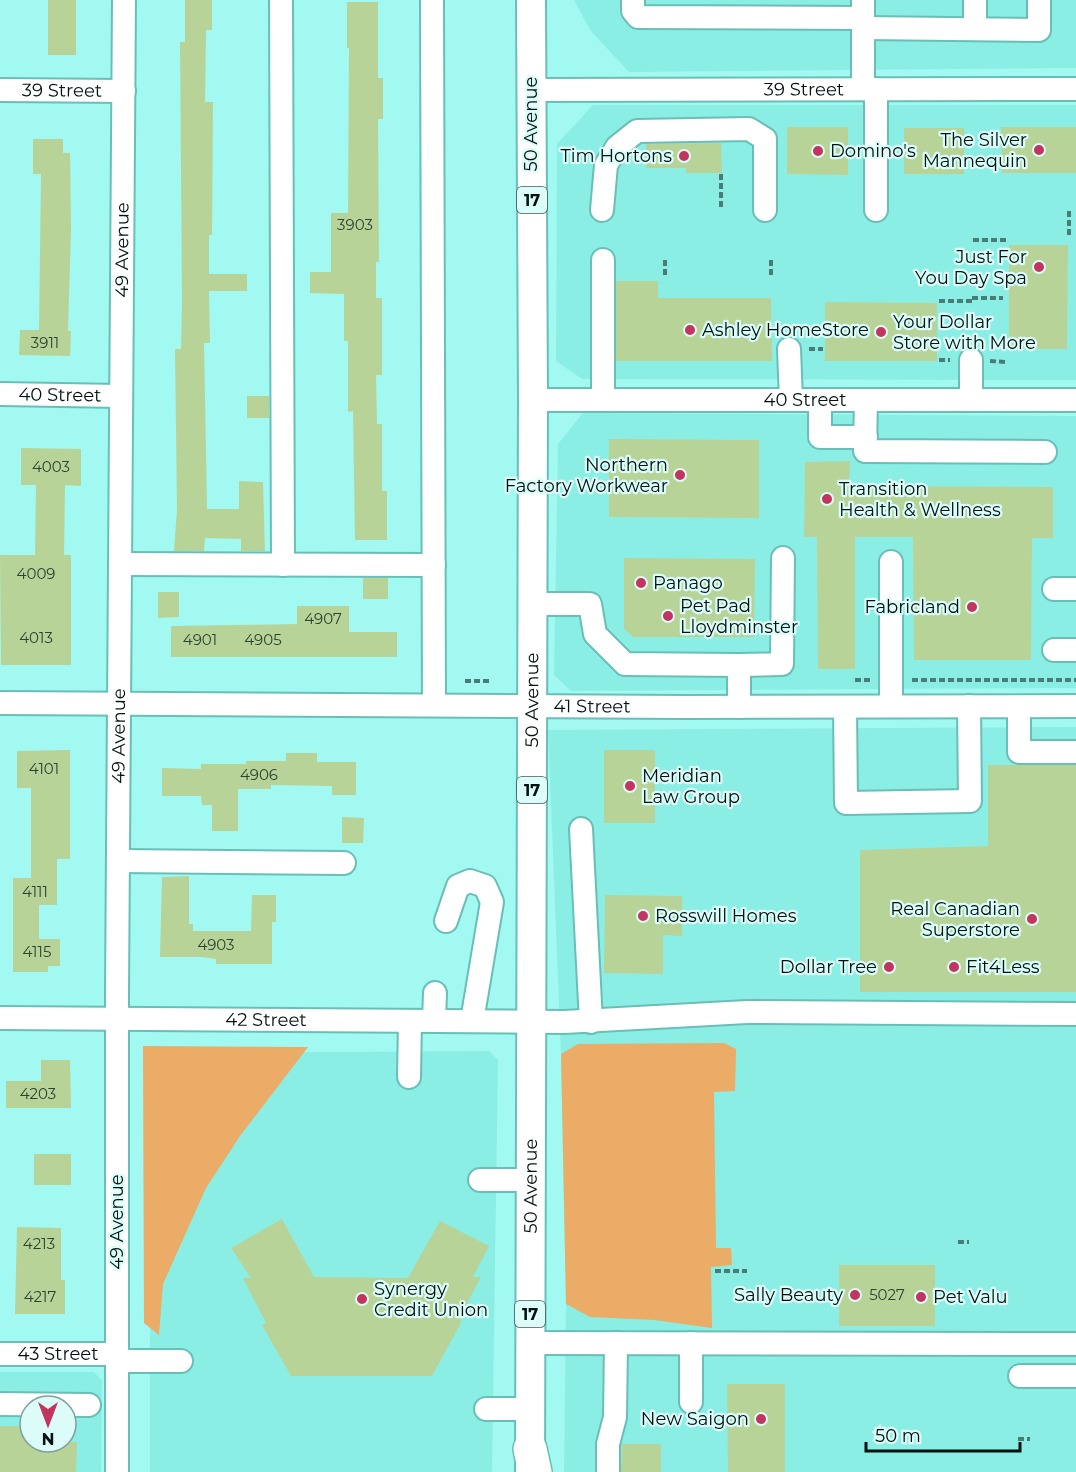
<svg xmlns="http://www.w3.org/2000/svg" width="1076" height="1472" font-family="Montserrat,sans-serif">
<rect width="100%" height="100%" fill="#a2f9f1"/>
<!-- built -->
<path fill="#8beee5" fill-rule="evenodd" d="M574,0H1076V68L629,72L590,30Z
M593,105H1076V380L582,379L556,361L557,144Z
M583,413L1076,416V688L571,691L554,675L558,444Z
M1076,727V1472H564L566,1304L561,1054L548,730Z
M489,1051L498,1060L492,1472H150V1053Z
M0,1372H94L102,1381L101,1472H0ZM30,1406H66V1442H30Z"/>
<!-- green -->
<path fill="#eaac66" d="M724,1043L736,1049L735,1091L714,1092L716,1248H731L732,1265L711,1267L712,1328L654,1320L590,1317L566,1304L561,1054L578,1044Z
M143,1046L308,1047L240,1136L206,1188L163,1284L159,1335L144,1323Z"/>
<!-- building -->
<path fill="#b8d398" d="M48,0H76V55H48Z
M185,0H212V30H206L205,102H213L212,235H209V274H247V291H209L210,343H204L207,509H239V481L263,482L265,551H241V539L205,538L204,551H174L177,509L175,349H181L182,300L180,42H185Z
M347,2H378V78H383V119H378L379,262H376V298H382V375H376L377,424H382V491H387V540H355L353,411L348,412V341H344V294L310,293V272H331V213H348L349,48H347Z
M787,127H848V175L787,174Z
M1001,127H1076V173H1002Z
M904,128H964V174H904Z
M33,139H63V153H70L71,229L68,331H71L70,356L19,355L20,330H39L41,174H33Z
M721,143L722,173H686V168H646V144Z
M1009,245H1068L1067,349H1009Z
M616,281H658V298H771L772,361H616Z
M825,302L937,303V361H825Z
M247,396H269V418H247Z
M609,439L759,440V518L609,517Z
M21,448L81,449V486L65,485L64,555H71V665H1L0,555H35L36,485H21Z
M850,461L849,486L1053,487V538H1032L1031,660H914L913,537H855V669H818L817,537H804L805,462Z
M624,558L755,559L754,637H633L624,629Z
M363,578H388V599H363Z
M158,592H179V617L158,618Z
M297,606H349V632H397V657H171V626L297,624Z
M70,750V859H57V905H39V939H60V966H48V972H13V878H31V788H17V751Z
M604,750H655V823H604Z
M286,753H317V762H356V795H332V786L271,785V789H238V831H212V805H202L201,796H162V768L201,769V764H246V761H286Z
M988,765H1076V992H860V850L988,846Z
M342,817L364,818L363,843H342Z
M189,876V924H193V931H251L252,895H276V922H272V964H216V959L203,957H160L162,877Z
M605,895L682,896V936L663,935V974L604,973Z
M41,1060H70L71,1108H6V1081H41Z
M34,1154H71V1185H34Z
M282,1219L314,1277L408,1278L440,1221L489,1246L473,1277H481L459,1319L462,1321L432,1376H291L262,1325L266,1323L243,1278H251L231,1248Z
M17,1227L61,1228V1280H65V1314H15Z
M839,1265H935V1326H839Z
M727,1384H785V1472H728Z
M0,1426H30V1442H77L76,1472H0Z
M622,1444H661V1472H621Z"/>
<g fill="none" stroke-linecap="round" stroke-linejoin="round">
<!-- minor casing -->
<g stroke="#69bfb8" stroke-width="26">
<g id="minor">
<path d="M281,0L283,565"/>
<path d="M432,0L434,704"/>
<path d="M633,0V11L638,17L863,18"/>
<path d="M863,28L1039,30V0"/>
<path d="M975,29V0"/>
<path d="M863,89V0"/>
<path d="M876,89V210"/>
<path id="s1" d="M0,90L124,91"/>
<path id="s2" d="M531,90L1076,89"/>
<path d="M602,210L606,165L617,147L637,131L749,129L765,139V210"/>
<path d="M603,260V400"/>
<path d="M789,349L791,400"/>
<path id="s3" d="M0,394L121,396"/>
<path id="s4" d="M533,400H1076"/>
<path d="M820,400V437H866"/>
<path d="M866,400L865,451L1045,452"/>
<path d="M971,400V360"/>
<path d="M891,562V706"/>
<path d="M120,564L434,565"/>
<path d="M1054,589H1076"/>
<path d="M532,604H590L595,634L625,664L739,665V707"/>
<path d="M1054,650H1076"/>
<path d="M739,665L782,664L783,558"/>
<path id="s5" d="M0,703L686,707L1076,706"/>
<path d="M845,707L846,803L970,801L969,706"/>
<path d="M1019,707V752H1076"/>
<path d="M581,829L591,1022"/>
<path d="M118,861L344,863"/>
<path d="M446,921L458,886L470,881L485,886L492,902L472,1021"/>
<path id="s6" d="M0,1018L564,1022L747,1012L1076,1014"/>
<path d="M434,1021L435,993"/>
<path d="M409,1077L410,1021"/>
<path d="M480,1180H530"/>
<path d="M530,1343L1076,1344"/>
<path id="s7" d="M0,1354H117"/>
<path d="M117,1361H181"/>
<path d="M1020,1376H1076"/>
<path d="M691,1402V1343"/>
<path d="M0,1404L89,1405"/>
<path d="M486,1409H530"/>
<path id="s8" d="M117,1472V992L124,0"/>
<path d="M608,1472V1444L615,1417L616,1343"/>
</g>
</g>
<!-- major casing -->
<g stroke="#69bfb8" stroke-width="32">
<g id="major">
<path id="s9" d="M530,1472L533,400L531,0"/>
</g>
</g>
<!-- highway casing -->
<g stroke="#69bfb8" stroke-width="36">
<path id="highway" d="M530,1449L535,1472"/>
</g>
<!-- path -->
<path stroke="#4a7c77" stroke-width="4" stroke-dasharray="6 3" stroke-linecap="butt" d="M721,174V210
M1069,235V210
M973,240H1007
M665,260V278
M771,260V275
M972,298H1003
M939,301H972
M809,349H823
M939,360H950
M990,361L1006,362
M855,680H871
M912,680H1076
M465,681H491
M958,1242H969
M715,1271H747
M1018,1439H1030"/>
<!-- minor -->
<use href="#minor" stroke="#fff" stroke-width="22"/>
<!-- major -->
<use href="#major" stroke="#fff" stroke-width="28"/>
<!-- highway -->
<use href="#highway" stroke="#fff" stroke-width="33"/>
</g>
<!-- markers -->
<g fill="#c3345e" stroke="#dbfcf8" stroke-width="2">
<circle cx="1039" cy="150" r="6"/>
<circle cx="818" cy="151" r="6"/>
<circle cx="684" cy="156" r="6"/>
<circle cx="1039" cy="267" r="6"/>
<circle cx="690" cy="330" r="6"/>
<circle cx="881" cy="332" r="6"/>
<circle cx="680" cy="475" r="6"/>
<circle cx="827" cy="499" r="6"/>
<circle cx="641" cy="583" r="6"/>
<circle cx="972" cy="607" r="6"/>
<circle cx="668" cy="616" r="6"/>
<circle cx="630" cy="786" r="6"/>
<circle cx="643" cy="916" r="6"/>
<circle cx="1032" cy="919" r="6"/>
<circle cx="889" cy="967" r="6"/>
<circle cx="954" cy="967" r="6"/>
<circle cx="855" cy="1295" r="6"/>
<circle cx="921" cy="1297" r="6"/>
<circle cx="362" cy="1299" r="6"/>
<circle cx="761" cy="1419" r="6"/>
</g>
<g text-anchor="middle" stroke-width="4.5" stroke-linejoin="round" paint-order="stroke">
<!-- number labels -->
<g font-size="15" fill="#2e4232">
<text x="355" y="230">3903</text>
<text x="45" y="348">3911</text>
<text x="51" y="472">4003</text>
<text x="36" y="579">4009</text>
<text x="323" y="624">4907</text>
<text x="36" y="643">4013</text>
<text x="200" y="645">4901</text>
<text x="263" y="645">4905</text>
<text x="44" y="774">4101</text>
<text x="259" y="780">4906</text>
<text x="35" y="897">4111</text>
<text x="216" y="950">4903</text>
<text x="37" y="957">4115</text>
<text x="38" y="1099">4203</text>
<text x="39" y="1249">4213</text>
<text x="887" y="1300">5027</text>
<text x="40" y="1302">4217</text>
</g>
<!-- shield labels -->
<g fill="#dbfcf8" stroke="#425856" stroke-width="1.5">
<rect x="517" y="187" width="30" height="26" rx="4.5"/>
<rect x="517" y="777" width="30" height="26" rx="4.5"/>
<rect x="515" y="1301" width="30" height="26" rx="4.5"/>
</g>
<g font-size="16" font-weight="bold" fill="#001110">
<text x="532" y="206">17</text>
<text x="532" y="796">17</text>
<text x="530" y="1320">17</text>
</g>
<!-- street labels -->
<g font-size="18" fill="#001110" stroke="#dbfcf8">
<text dy="6" stroke="none"><textPath href="#s2" startOffset="273">39 Street</textPath></text>
<text dy="6" stroke="none"><textPath href="#s1" startOffset="62">39 Street</textPath></text>
<text transform="translate(531 124) rotate(-90)" y="6">50 Avenue</text>
<text dy="6" stroke="none"><textPath href="#s8" startOffset="1222">49 Avenue</textPath></text>
<text dy="6" stroke="none"><textPath href="#s3" startOffset="60">40 Street</textPath></text>
<text dy="6" stroke="none"><textPath href="#s4" startOffset="272">40 Street</textPath></text>
<text dy="6" stroke="none"><textPath href="#s9" startOffset="772">50 Avenue</textPath></text>
<text dy="6" stroke="none"><textPath href="#s5" startOffset="592">41 Street</textPath></text>
<text dy="6" stroke="none"><textPath href="#s8" startOffset="736">49 Avenue</textPath></text>
<text dy="6" stroke="none"><textPath href="#s6" startOffset="266">42 Street</textPath></text>
<text dy="6" stroke="none"><textPath href="#s9" startOffset="286">50 Avenue</textPath></text>
<text transform="translate(117 1222) rotate(-90)" y="6">49 Avenue</text>
<text dy="6" stroke="none"><textPath href="#s7" startOffset="58">43 Street</textPath></text>
</g>
<!-- poi labels -->
<g font-size="18" fill="#001110" stroke="#dbfcf8" text-anchor="start">
<text x="1027" y="146" text-anchor="end">The Silver<tspan x="1027" dy="21">Mannequin</tspan></text>
<text x="830" y="157">Domino's</text>
<text x="672" y="162" text-anchor="end">Tim Hortons</text>
<text x="1027" y="263" text-anchor="end">Just For<tspan x="1027" dy="21">You Day Spa</tspan></text>
<text x="893" y="328">Your Dollar<tspan x="893" dy="21">Store with More</tspan></text>
<text x="702" y="336">Ashley HomeStore</text>
<text x="668" y="471" text-anchor="end">Northern<tspan x="668" dy="21">Factory Workwear</tspan></text>
<text x="839" y="495">Transition<tspan x="839" dy="21">Health &amp; Wellness</tspan></text>
<text x="653" y="589">Panago</text>
<text x="680" y="612">Pet Pad<tspan x="680" dy="21">Lloydminster</tspan></text>
<text x="960" y="613" text-anchor="end">Fabricland</text>
<text x="642" y="782">Meridian<tspan x="642" dy="21">Law Group</tspan></text>
<text x="1020" y="915" text-anchor="end">Real Canadian<tspan x="1020" dy="21">Superstore</tspan></text>
<text x="655" y="922">Rosswill Homes</text>
<text x="877" y="973" text-anchor="end">Dollar Tree</text>
<text x="966" y="973">Fit4Less</text>
<text x="374" y="1295">Synergy<tspan x="374" dy="21">Credit Union</tspan></text>
<text x="843" y="1301" text-anchor="end">Sally Beauty</text>
<text x="933" y="1303">Pet Valu</text>
<text x="749" y="1425" text-anchor="end">New Saigon</text>
</g>
</g>
<!-- north arrow -->
<g transform="translate(48 1424) rotate(180)"><circle r="28" fill="#dbfcf8" stroke="#839e9b" stroke-width="1.5"/>
<path d="M0-4.5L10 22L0 15L-10 22Z" fill="#c3345e"/>
<text y="-9" font-size="16" font-weight="bold" text-anchor="middle" fill="#001110">N</text>
</g>
<!-- scale -->
<path d="M866 1442v9h154v-9" fill="none" stroke="#001110" stroke-width="3"/>
<text x="875" y="1442" font-size="18" fill="#001110" stroke="#dbfcf8" stroke-width="4.5" paint-order="stroke">50 m</text>
</svg>
